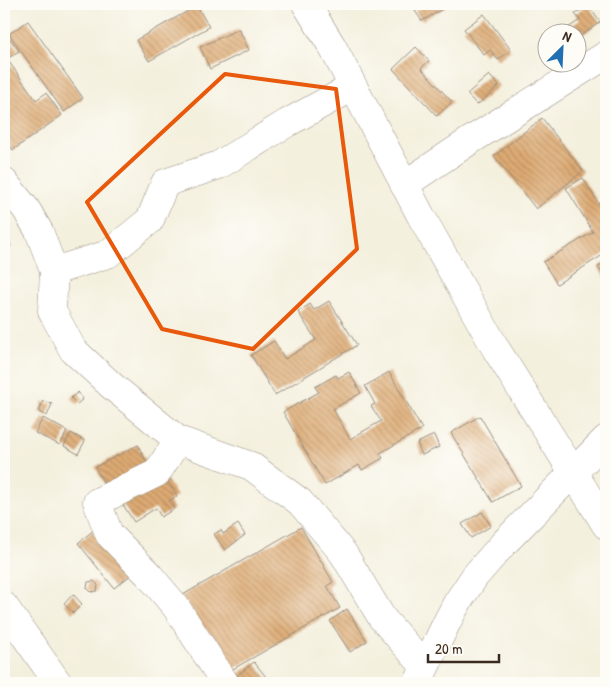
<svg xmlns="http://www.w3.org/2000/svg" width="610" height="687" font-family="'Patrick Hand',sans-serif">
<defs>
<pattern id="building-back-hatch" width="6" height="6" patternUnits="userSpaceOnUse" patternTransform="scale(1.25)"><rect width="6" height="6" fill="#deab73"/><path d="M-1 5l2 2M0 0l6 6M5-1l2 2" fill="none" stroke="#b58b5e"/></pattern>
</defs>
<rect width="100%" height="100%" fill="#fdfcf7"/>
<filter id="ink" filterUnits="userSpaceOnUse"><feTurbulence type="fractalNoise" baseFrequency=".02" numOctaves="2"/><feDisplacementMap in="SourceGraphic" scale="10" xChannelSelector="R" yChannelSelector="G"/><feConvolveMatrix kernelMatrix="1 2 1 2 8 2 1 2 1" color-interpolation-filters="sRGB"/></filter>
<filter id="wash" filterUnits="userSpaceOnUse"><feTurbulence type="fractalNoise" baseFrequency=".0096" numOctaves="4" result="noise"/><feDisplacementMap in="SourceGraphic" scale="20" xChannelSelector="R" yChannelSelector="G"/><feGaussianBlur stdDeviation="1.12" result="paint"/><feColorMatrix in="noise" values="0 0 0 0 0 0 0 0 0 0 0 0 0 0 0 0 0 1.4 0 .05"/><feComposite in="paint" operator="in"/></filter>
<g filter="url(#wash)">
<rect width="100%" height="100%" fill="#f4f0de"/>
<g id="blocks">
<!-- building -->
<path fill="url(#building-back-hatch)" d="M427,4H451L422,21L415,11Z
M578,4H589L581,8Z
M588,5L600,22L578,38V32H562L580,20L575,14Z
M197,6L209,27L149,61L136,40Z
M484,14L511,50L498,60L490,50L484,55L464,29Z
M28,21L83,98L64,112L9,34Z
M239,29L249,50L210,69L200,47Z
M5,32L19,51L7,59L36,100L46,93L62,115L13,150L4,137Z
M416,47L429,61L421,68L452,102L437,116L393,69Z
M489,75L499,86L477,105L467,94Z
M542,118L583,171L536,209L494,156Z
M583,178L606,216V253L557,284L543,262L593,232L566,188Z
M4,235L11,246L4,251Z
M606,261V279L598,267Z
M329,301L357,345L275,395L251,355L274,341L285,359L316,340L298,312L310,304L314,310Z
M349,372L361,393L333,409L350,439L381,421L371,406L375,404L365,386L389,372L422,429L380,453L383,458L362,470L359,465L325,485L283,412L319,392L315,387L336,375L338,378Z
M78,392L83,399L77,404L71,398Z
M43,401L52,404L47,416L39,412Z
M480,416L521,486L493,502L451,433Z
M43,418L67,431L60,445L35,433Z
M71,433L85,441L78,454L64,446Z
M434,435L439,447L422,455L417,443Z
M138,445L149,467L107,489L95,467Z
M163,474L177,496L169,501L174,509L161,517L156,508L134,522L120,500Z
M482,512L491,526L471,538L462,524Z
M238,524L245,535L225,550L214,534L221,530L223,534Z
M301,527L333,582L327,586L340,608L226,673L181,596Z
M95,529L132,574L114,588L78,543Z
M94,581L98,585L97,591L91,592L87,588L88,582Z
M73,594L82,604L73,613L64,604Z
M347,609L367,641L350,652L330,621Z
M254,662L271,683H232L230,681Z"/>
</g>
</g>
<g filter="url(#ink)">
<use href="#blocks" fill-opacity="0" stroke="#988d7e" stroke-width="1"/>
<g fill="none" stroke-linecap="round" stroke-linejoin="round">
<!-- street casing -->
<g stroke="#988d7e" stroke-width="29">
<path id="street" d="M306,4L332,46L421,216L496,349L606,525
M4,182L26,209L39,231L54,271L52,311L73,350L112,386L178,440L251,466L300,502L343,553L382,618L425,667
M404,185L468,142L606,55
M54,271L108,254L150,220L165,183L219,165L287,123L353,87
M178,440L157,473L97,502L109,534L149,575L176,607L225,683
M4,606L58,683
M418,682L447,622L457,603L475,576L504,543L606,439"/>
</g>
<!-- street -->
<use href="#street" stroke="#fff" stroke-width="28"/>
</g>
</g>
<!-- marked area -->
<path fill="none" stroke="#e8590c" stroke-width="4" stroke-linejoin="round" d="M225,74L336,89L357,249L253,349L162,329L87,202Z"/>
<!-- margin -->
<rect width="610" height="687" fill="none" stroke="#fdfcf7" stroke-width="20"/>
<!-- north arrow -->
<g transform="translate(562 48) rotate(24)"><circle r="24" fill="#fdfcf7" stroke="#afa8a0"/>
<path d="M0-4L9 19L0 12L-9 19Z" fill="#1f6fb2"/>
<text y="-8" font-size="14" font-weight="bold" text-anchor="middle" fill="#3b2a1e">N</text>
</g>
<!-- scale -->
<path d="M428 654v8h71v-8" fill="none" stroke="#3b2a1e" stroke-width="2.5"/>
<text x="435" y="654" font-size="15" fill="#3b2a1e" stroke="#fdfcf7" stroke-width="4" paint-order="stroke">20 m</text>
</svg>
